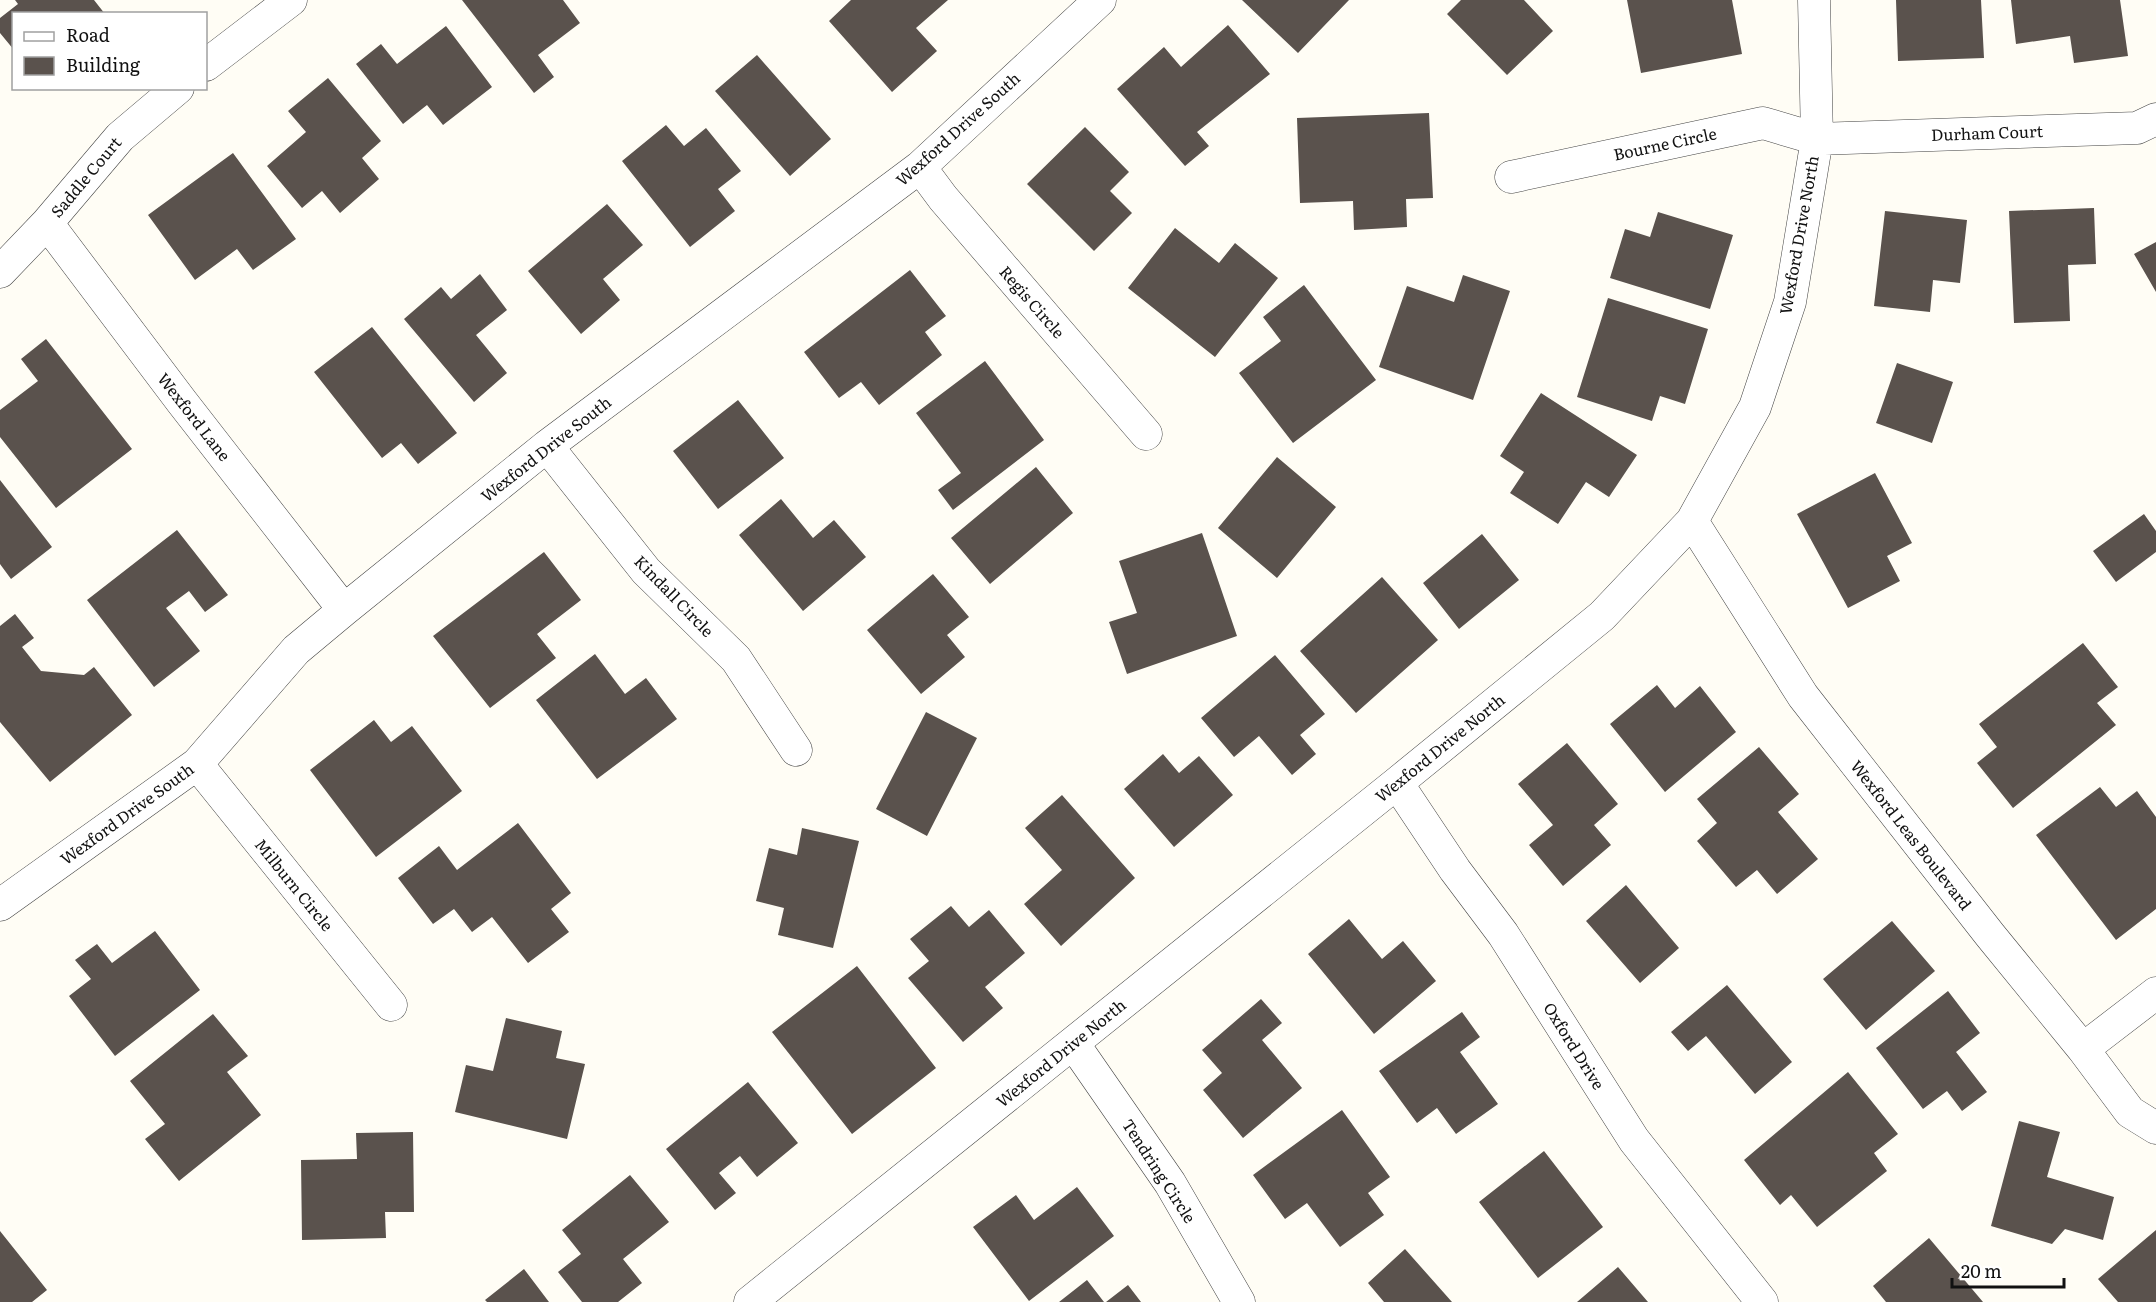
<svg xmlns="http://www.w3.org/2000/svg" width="2156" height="1302" font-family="Literata,serif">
<rect width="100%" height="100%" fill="#fffdf5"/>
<!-- building -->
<path fill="#5a524d" d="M15,0H94L105,14H14V50L0,33V18L18,4Z
M462,0H563L580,23L538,55L554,77L534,93Z
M851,0H948L916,28L937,51L892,92L829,21Z
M1242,0H1349L1298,53Z
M1461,0H1524L1553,31L1507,75L1447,14Z
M1627,0H1732L1742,54L1641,73Z
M1896,0H1981L1984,58L1898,61Z
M2011,0H2120L2128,56L2074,63L2070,36L2016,44Z
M1228,25L1270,74L1197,132L1209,146L1185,166L1117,89L1164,47L1181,67Z
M446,26L492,87L443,125L427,105L403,124L356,64L381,44L397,64Z
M757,55L831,139L790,176L715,91Z
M328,78L381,141L362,158L379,179L340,213L322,191L302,208L267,166L306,132L288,111Z
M1429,113L1433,198L1406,199L1407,227L1354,230L1353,201L1300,203L1297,118Z
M666,125L684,146L706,128L741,171L718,189L735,211L690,247L622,161Z
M1085,127L1129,172L1110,191L1132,213L1094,251L1027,184Z
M233,153L296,239L253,270L237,249L195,280L148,215Z
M607,204L643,245L603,279L620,300L581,334L528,271Z
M2094,208L2096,264L2068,265L2070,321L2014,323L2009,211Z
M1885,211L1967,220L1960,283L1933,280L1930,312L1874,306Z
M1658,212L1733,235L1710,309L1610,278L1625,229L1650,237Z
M1175,228L1219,263L1235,243L1278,278L1215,357L1128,288Z
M2156,242V292L2134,254Z
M910,270L946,316L925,332L942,355L879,405L861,382L839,398L804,352Z
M480,274L507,310L476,335L507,373L474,402L404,319L441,287L451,299Z
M1463,275L1510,291L1473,400L1379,367L1407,286L1454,302Z
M1304,285L1376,380L1293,443L1239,373L1281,341L1263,317Z
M1608,298L1708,329L1685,404L1660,396L1652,421L1577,397Z
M372,327L457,433L418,464L401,443L382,458L314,372Z
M46,339L132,449L56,508L0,437V410L38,381L21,359Z
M985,361L1044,440L953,510L938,490L961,473L916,413Z
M1897,363L1953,382L1932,443L1876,423Z
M1541,393L1637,455L1609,497L1586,482L1558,524L1510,493L1524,472L1500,456Z
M738,400L784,458L718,509L673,451Z
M1277,457L1336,507L1277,578L1218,528Z
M1036,467L1073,513L990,584L951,538Z
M1875,473L1912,543L1887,556L1900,581L1848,608L1797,514Z
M0,480L52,547L11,579L0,564Z
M781,499L813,538L834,520L866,557L803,611L739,535Z
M2144,514L2156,531V552L2116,582L2093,551Z
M177,530L228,595L205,612L189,591L166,608L200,651L154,687L87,600Z
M1202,533L1237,636L1127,674L1109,622L1137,613L1119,561Z
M1482,534L1519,580L1459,629L1423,583Z
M544,552L581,600L537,634L556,658L490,708L433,636Z
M933,574L969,617L947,635L965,657L921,694L867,630Z
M1382,577L1438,640L1356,713L1300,651Z
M15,614L34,638L22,647L41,671L84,675L94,667L132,715L50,782L0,722V626Z
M2083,643L2118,687L2097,703L2116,725L2013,808L1977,763L1997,747L1979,724Z
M595,654L625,694L646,678L677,719L597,779L536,700Z
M1275,655L1325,714L1300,735L1316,754L1292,775L1259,736L1234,757L1201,718Z
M1657,685L1675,708L1700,686L1736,732L1665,792L1610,724Z
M926,712L977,738L927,836L876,809Z
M374,720L391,742L412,726L462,791L376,857L310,770Z
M1567,743L1618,804L1594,825L1611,845L1563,886L1529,845L1553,825L1518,784Z
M1759,747L1799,794L1778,812L1818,859L1777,894L1757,870L1736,887L1697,841L1717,823L1697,799Z
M1163,754L1179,773L1199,756L1233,795L1174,847L1124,789Z
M2100,787L2116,807L2137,791L2156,817V909L2116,940L2036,835Z
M1062,795L1135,878L1061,946L1024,904L1062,870L1025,828Z
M518,823L571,893L551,909L569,932L528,963L492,917L472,932L454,909L433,924L398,878L439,846L457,870Z
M802,828L859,841L833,948L778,935L784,908L756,901L769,848L797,855Z
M1626,885L1679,948L1640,983L1586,921Z
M951,906L969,927L989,910L1025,953L985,987L1003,1008L963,1042L908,978L929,961L910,939Z
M1349,919L1382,959L1403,941L1436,981L1374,1034L1308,954Z
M1892,921L1935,971L1866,1030L1823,979Z
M155,931L200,990L115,1056L69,996L91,979L75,960L97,944L112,963Z
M857,966L936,1068L852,1134L772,1032Z
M1727,985L1792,1062L1755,1094L1706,1036L1688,1051L1671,1032Z
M1948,991L1980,1033L1956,1052L1987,1092L1962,1111L1947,1091L1923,1109L1876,1048Z
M1261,999L1282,1023L1262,1040L1302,1088L1243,1138L1203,1090L1222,1073L1202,1050Z
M1462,1012L1480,1037L1460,1052L1498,1104L1456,1134L1437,1108L1417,1123L1379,1071Z
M213,1014L248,1056L227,1072L261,1115L179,1181L145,1139L165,1124L130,1081Z
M506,1018L562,1031L556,1058L585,1064L567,1139L455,1112L466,1065L493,1071Z
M1848,1072L1898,1134L1874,1153L1887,1171L1817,1227L1791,1195L1780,1205L1744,1160Z
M748,1082L798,1143L757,1177L740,1156L719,1173L736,1193L715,1210L666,1149Z
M1342,1110L1390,1177L1368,1193L1384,1215L1340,1247L1307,1203L1285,1219L1253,1175Z
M2019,1121L2060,1132L2047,1177L2114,1197L2103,1240L2065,1229L2052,1244L1991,1226Z
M413,1132L414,1212H385L386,1238L302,1240L301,1160L357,1159L356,1133Z
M1544,1151L1603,1227L1538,1278L1479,1202Z
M630,1175L669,1222L623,1259L642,1283L618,1302H582L558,1272L581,1254L562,1230Z
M1077,1187L1114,1236L1029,1301L973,1227L1016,1195L1034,1220Z
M2156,1230V1302H2118L2098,1279Z
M0,1231L47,1290L32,1302H0Z
M1929,1238L1983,1302H1886L1873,1286Z
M1405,1249L1452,1302H1384L1368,1283Z
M1618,1267L1648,1302H1577Z
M524,1269L549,1302H487L485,1300Z
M1087,1280L1104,1302H1059Z
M1128,1285L1141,1302H1106Z"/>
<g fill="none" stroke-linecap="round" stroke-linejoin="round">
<!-- street casing -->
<g stroke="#444" stroke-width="33">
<path id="street" d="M206,65L291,0
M920,167L943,198L1146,434
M1511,177L1763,123L1817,139L2137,128L2156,119
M47,223L182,402L344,610
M0,272L47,223L120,137L178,88
M547,446L646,571L736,659L796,750
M1692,521L1803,696L1990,935L2083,1049L2130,1112L2156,1128
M197,764L391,1005
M1397,783L1455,870L1503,934L1634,1140L1762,1302
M0,905L197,764L296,650L344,610L547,446L920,167L1100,0
M1073,1043L1170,1183L1239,1302
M2083,1049L2156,993
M750,1302L1397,783L1602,616L1692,521L1755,407L1790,302L1817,139L1814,0"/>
</g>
<!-- street -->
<use href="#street" stroke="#fff" stroke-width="32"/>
</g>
<g text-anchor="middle" stroke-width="6" stroke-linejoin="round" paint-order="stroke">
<!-- street labels -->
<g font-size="16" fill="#111" stroke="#fff">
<text transform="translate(958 129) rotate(-42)" y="6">Wexford Drive South</text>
<text transform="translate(1987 133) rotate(-2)" y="6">Durham Court</text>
<text transform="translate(1665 144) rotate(-12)" y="6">Bourne Circle</text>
<text transform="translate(86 177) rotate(-50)" y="6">Saddle Court</text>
<text transform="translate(1799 235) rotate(-80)" y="6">Wexford Drive North</text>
<text transform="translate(1032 302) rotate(49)" y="6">Regis Circle</text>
<text transform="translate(194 417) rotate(52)" y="6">Wexford Lane</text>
<text transform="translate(546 449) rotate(-38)" y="6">Wexford Drive South</text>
<text transform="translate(674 596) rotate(46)" y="6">Kindall Circle</text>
<text transform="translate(1440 748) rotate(-39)" y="6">Wexford Drive North</text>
<text transform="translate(127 814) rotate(-36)" y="6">Wexford Drive South</text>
<text transform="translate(1911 835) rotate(52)" y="6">Wexford Leas Boulevard</text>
<text transform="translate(294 885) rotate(51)" y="6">Milburn Circle</text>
<text transform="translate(1574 1046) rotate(58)" y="6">Oxford Drive</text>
<text transform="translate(1061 1053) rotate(-39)" y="6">Wexford Drive North</text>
<text transform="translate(1159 1171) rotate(57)" y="6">Tendring Circle</text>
</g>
</g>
<!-- legend -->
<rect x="12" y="12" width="195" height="78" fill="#ffffff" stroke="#a0a0a0" stroke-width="1.5"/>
<rect x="24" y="32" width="30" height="9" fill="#ffffff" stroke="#a0a0a0" stroke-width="1.5"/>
<text x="66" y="42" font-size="18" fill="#111111">Road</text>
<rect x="24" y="57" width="30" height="18" fill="#5a524d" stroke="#a0a0a0" stroke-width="1.5"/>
<text x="66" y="72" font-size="18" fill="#111111">Building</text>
<!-- scale -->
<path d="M1952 1278v9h112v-9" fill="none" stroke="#111111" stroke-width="3"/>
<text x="1961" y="1278" font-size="18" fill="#111111" stroke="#ffffff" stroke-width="4.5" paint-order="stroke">20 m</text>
</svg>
